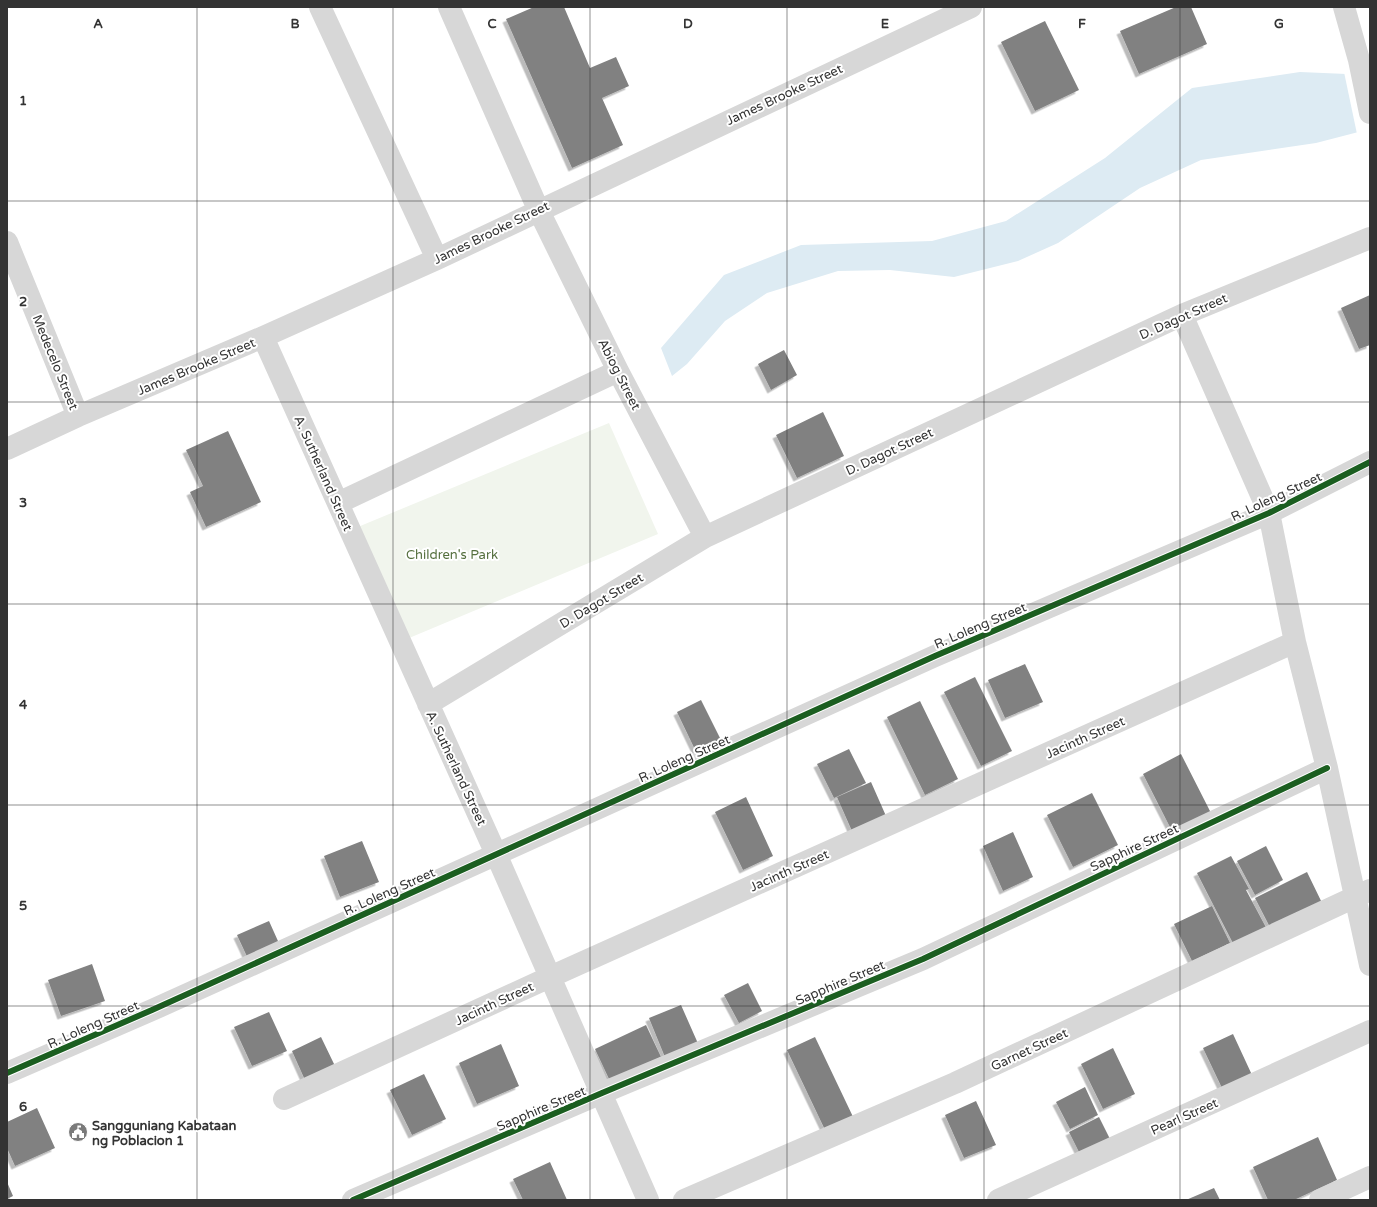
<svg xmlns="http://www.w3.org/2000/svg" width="1377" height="1207" font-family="'Varela Round',sans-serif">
<defs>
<filter id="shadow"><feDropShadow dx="-3.5" dy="3.5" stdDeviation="0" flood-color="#0004"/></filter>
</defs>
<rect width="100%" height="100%" fill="#fff"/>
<!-- green -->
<path fill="#f1f5ed" d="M609,423L658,534L402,641L353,529Z"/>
<!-- water -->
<path fill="#ddebf3" d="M1300,72L1370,75V129L1316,143L1201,160L1140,188L1058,243L1018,261L954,277L890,270L838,271L767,293L725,321L687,364L672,376L661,348L724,275L801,245L932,241L1006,221L1105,158L1192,88Z"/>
<!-- pier -->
<path fill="#fff" d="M1344,72L1370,73V131L1357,134Z"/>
<!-- building -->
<path fill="#818181" filter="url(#shadow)" d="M534,7H564L590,68L616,57L629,86L602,98L623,145L572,168L506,19Z
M1176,7H1191L1207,44L1139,74L1120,31Z
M1045,21L1079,90L1035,111L1001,42Z
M1370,295V345L1359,349L1341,308Z
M784,350L797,375L771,390L758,364Z
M823,412L844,456L797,478L776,435Z
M228,431L261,502L206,527L190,492L203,486L186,450Z
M1025,664L1043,702L1005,718L988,680Z
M975,677L1012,751L981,766L944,692Z
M701,700L725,748L700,760L677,712Z
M920,701L958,779L925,795L887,717Z
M849,749L866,783L834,798L817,764Z
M1181,754L1211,813L1173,833L1143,774Z
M871,782L886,816L852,831L837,797Z
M1092,793L1118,845L1073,867L1047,815Z
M746,797L773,856L743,870L715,812Z
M1013,832L1033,877L1003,891L983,846Z
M362,841L379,882L340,897L324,856Z
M1266,846L1283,880L1255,895L1237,861Z
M1231,856L1249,889L1246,890L1270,935L1237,951L1197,873Z
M1307,872L1324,907L1273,933L1255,898Z
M1212,906L1230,943L1192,961L1174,924Z
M269,921L282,950L251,965L237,935Z
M92,964L105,1001L61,1016L48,980Z
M748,983L762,1011L739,1023L724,995Z
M681,1005L700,1048L667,1062L649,1018Z
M269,1012L287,1051L252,1066L234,1027Z
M646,1025L661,1057L610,1081L595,1049Z
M1233,1034L1252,1075L1222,1088L1203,1048Z
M321,1037L335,1066L305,1080L292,1051Z
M815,1037L855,1121L827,1134L787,1050Z
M501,1044L519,1086L477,1104L459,1063Z
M1113,1048L1135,1094L1103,1109L1081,1064Z
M424,1074L446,1119L412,1135L390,1090Z
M1085,1087L1098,1115L1070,1129L1056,1102Z
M976,1101L996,1145L964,1158L945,1115Z
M37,1108L55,1148L15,1166L7,1148V1122Z
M1099,1117L1110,1139L1080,1154L1069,1132Z
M1318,1137L1337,1180L1294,1200H1268L1253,1167Z
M550,1162L567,1200H523L513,1179Z
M7,1182L13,1196L7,1199Z
M1214,1188L1220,1200H1186Z"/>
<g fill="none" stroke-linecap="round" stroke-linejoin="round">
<!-- minor -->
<path stroke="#d7d7d7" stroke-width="22" d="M320,7L437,259
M449,7L538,209L618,371L705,537
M1344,7L1359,60L1370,113
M7,242L78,416
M1182,315L1269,513L1295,642L1327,768L1370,965
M263,337L496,854L648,1200
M7,449L78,416L263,337L437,259L971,7
M338,503L618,371
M428,704L705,537L1182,315L1370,238
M7,1073L152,1010L935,656L1269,513L1370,462
M284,1099L550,977L1295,642
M353,1200L602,1093L923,959L1327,768
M684,1200L955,1083L1370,890
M998,1200L1370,1031
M1320,1200L1370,1177"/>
<!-- cycleway casing -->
<g stroke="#fff" stroke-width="8">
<path id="cycleway" d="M7,1073L152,1010L935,656L1269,513L1370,462
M353,1200L602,1093L923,959L1327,768"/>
</g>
<!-- cycleway -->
<use href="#cycleway" stroke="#1b5e20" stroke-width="6"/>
</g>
<!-- grid -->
<path fill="none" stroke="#333" stroke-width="1" stroke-opacity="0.55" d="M197,7V1200M393,7V1200M590,7V1200M787,7V1200M984,7V1200M1180,7V1200M7,201H1370M7,402H1370M7,604H1370M7,805H1370M7,1006H1370"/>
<!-- icons -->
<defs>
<g id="civic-disc" transform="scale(1)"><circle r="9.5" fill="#7a7a7a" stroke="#fff"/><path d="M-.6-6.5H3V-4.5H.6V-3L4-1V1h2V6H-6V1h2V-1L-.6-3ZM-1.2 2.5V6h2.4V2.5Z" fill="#fff"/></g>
</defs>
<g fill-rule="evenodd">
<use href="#civic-disc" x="78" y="1132"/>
</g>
<g text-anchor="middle" stroke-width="4" stroke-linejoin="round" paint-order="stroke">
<!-- street labels -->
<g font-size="13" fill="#333" stroke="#fff">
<text transform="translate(784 94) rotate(-25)" y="5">James Brooke Street</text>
<text transform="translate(491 232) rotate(-26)" y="5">James Brooke Street</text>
<text transform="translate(1183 316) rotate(-24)" y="5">D. Dagot Street</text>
<text transform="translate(56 362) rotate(68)" y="5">Medecelo Street</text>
<text transform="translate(196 366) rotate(-23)" y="5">James Brooke Street</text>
<text transform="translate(620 374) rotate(63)" y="5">Abiog Street</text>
<text transform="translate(889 451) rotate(-25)" y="5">D. Dagot Street</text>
<text transform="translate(324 473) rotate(66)" y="5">A. Sutherland Street</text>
<text transform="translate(1276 496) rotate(-25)" y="5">R. Loleng Street</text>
<text transform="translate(601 600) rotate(-31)" y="5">D. Dagot Street</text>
<text transform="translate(980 625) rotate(-23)" y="5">R. Loleng Street</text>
<text transform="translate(1085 737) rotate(-24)" y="5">Jacinth Street</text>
<text transform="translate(684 758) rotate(-24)" y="5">R. Loleng Street</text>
<text transform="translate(457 768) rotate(65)" y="5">A. Sutherland Street</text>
<text transform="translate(1134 847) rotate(-25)" y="5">Sapphire Street</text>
<text transform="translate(789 870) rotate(-24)" y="5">Jacinth Street</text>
<text transform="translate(389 891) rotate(-24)" y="5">R. Loleng Street</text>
<text transform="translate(840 982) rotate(-23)" y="5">Sapphire Street</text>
<text transform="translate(494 1003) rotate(-25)" y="5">Jacinth Street</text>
<text transform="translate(93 1024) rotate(-24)" y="5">R. Loleng Street</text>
<text transform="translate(1029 1049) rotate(-25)" y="5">Garnet Street</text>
<text transform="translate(541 1108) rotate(-23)" y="5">Sapphire Street</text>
<text transform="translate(1184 1116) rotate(-24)" y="5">Pearl Street</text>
</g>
<!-- park labels -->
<g font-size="13" fill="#56703f" stroke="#fff">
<text x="452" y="559">Children's Park</text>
</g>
<!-- poi labels -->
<g font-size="13" font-weight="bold" fill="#333" stroke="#fff" text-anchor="start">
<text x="92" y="1130">Sangguniang Kabataan<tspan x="92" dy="15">ng Poblacion 1</tspan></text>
</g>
</g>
<g font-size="13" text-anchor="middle" font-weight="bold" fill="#333" stroke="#fff" stroke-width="4" stroke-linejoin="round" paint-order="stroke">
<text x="98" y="28">A</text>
<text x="295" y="28">B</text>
<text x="492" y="28">C</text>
<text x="688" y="28">D</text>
<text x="885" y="28">E</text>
<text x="1082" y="28">F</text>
<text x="1279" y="28">G</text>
<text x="23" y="105">1</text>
<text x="23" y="306">2</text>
<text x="23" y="507">3</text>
<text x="23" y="709">4</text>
<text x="23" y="910">5</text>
<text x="23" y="1111">6</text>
</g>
<!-- border -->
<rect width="1377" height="1207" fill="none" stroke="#333333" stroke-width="16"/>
</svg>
